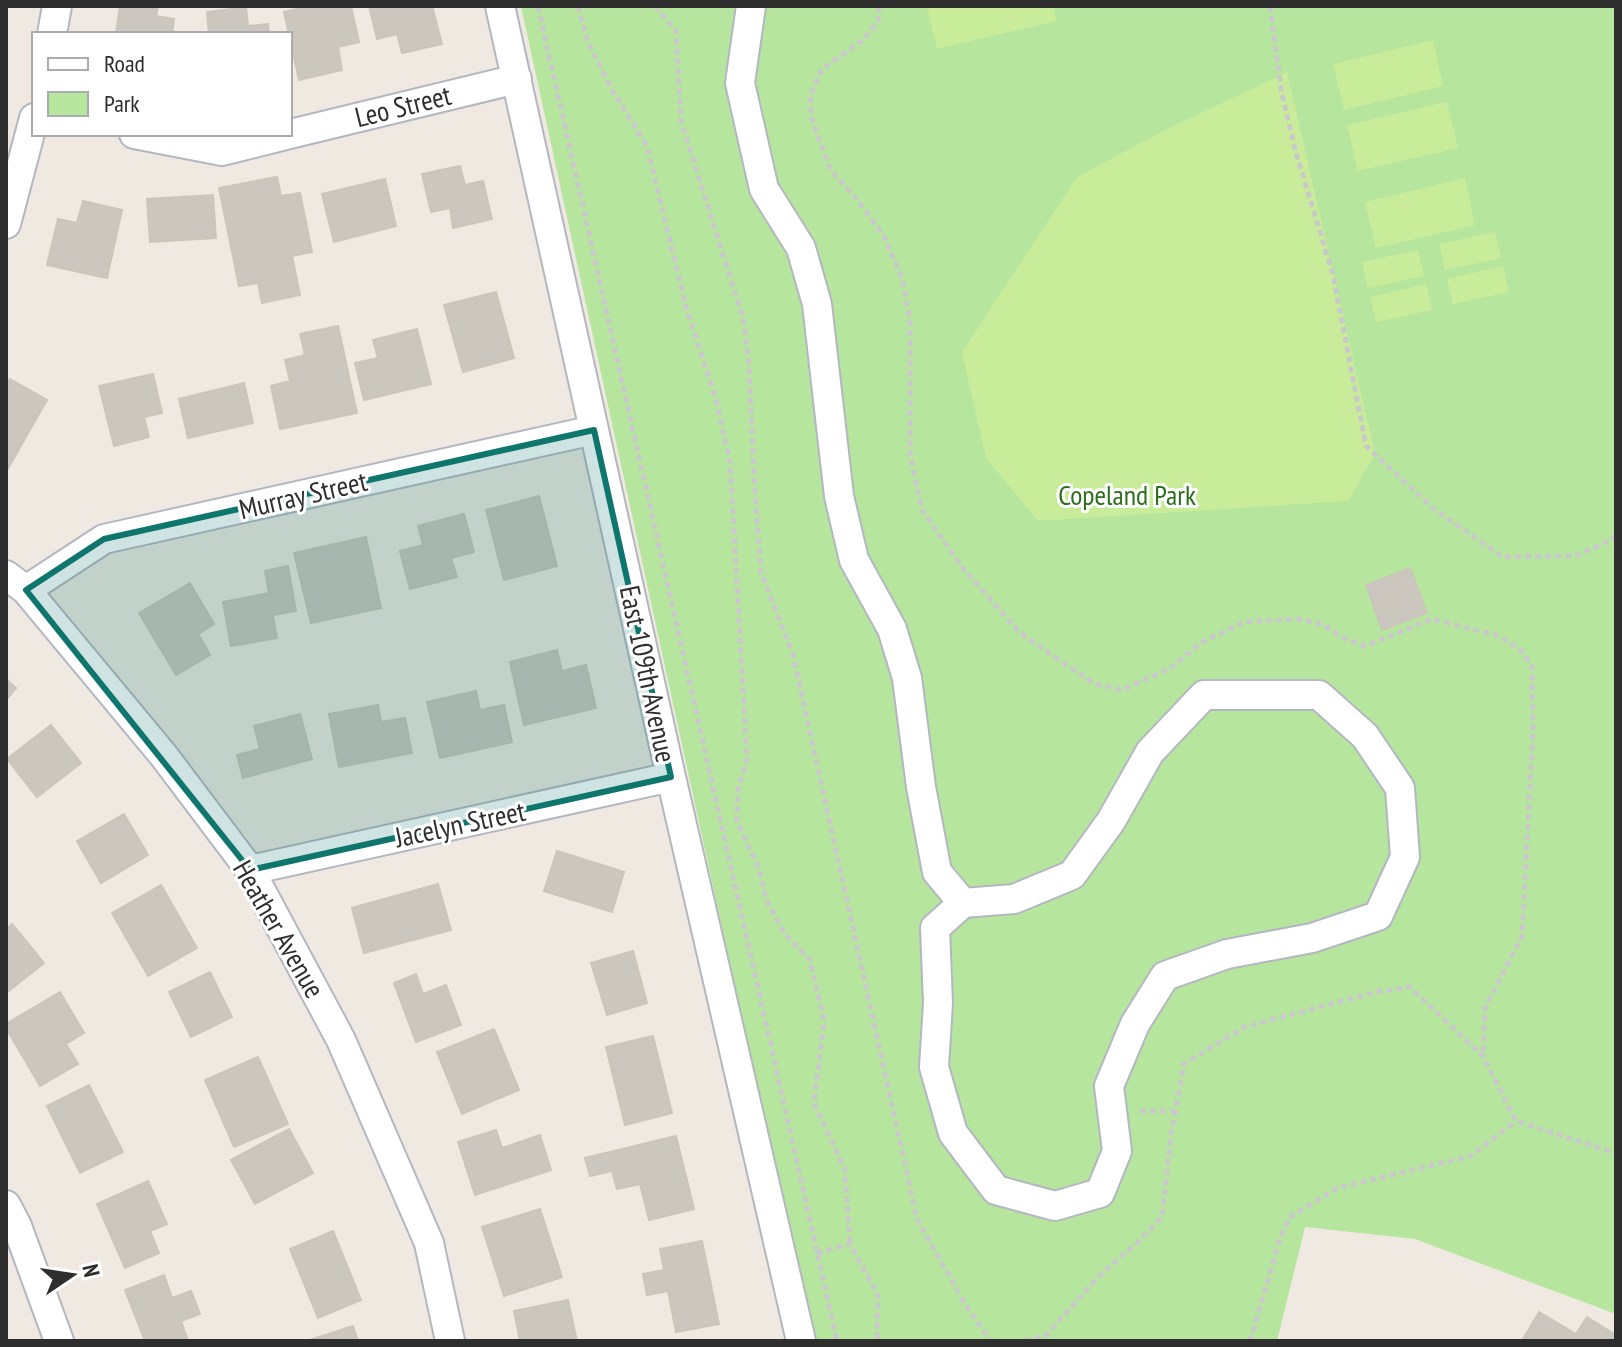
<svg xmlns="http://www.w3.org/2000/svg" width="1622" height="1347" font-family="'PT Sans Narrow',sans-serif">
<rect width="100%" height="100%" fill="#efe9e1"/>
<!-- green -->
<path fill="#b6e59e" d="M521,6H1616V1314L1415,1239L1305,1227L1277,1341H812Z"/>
<!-- pitch -->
<path fill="#c9ec9a" d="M927,6H1053L1056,21L937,49Z
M1433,40L1443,86L1344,110L1333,64Z
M1287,72L1375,454L1348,501L1038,521L986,458L962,352L1077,177L1163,131Z
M1447,102L1458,148L1358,171L1347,125Z
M1465,178L1475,225L1376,248L1365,202Z
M1495,232L1501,258L1445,270L1439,244Z
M1418,250L1424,276L1368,288L1362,262Z
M1503,266L1509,292L1453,304L1447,279Z
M1426,284L1432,310L1376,322L1370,297Z"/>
<!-- building -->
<path fill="#cbc7bf" stroke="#cbc5ba" stroke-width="2" d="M120,6H158L156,16L174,19L172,34H116Z
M310,6H351L359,42L338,47L342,70L299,80L284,12Z
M369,6H432L442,44L402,53L397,34L377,39Z
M246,7L248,26L268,24L269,34H209L207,12Z
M460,166L465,185L483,181L492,219L453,228L450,208L431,212L422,174Z
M277,177L281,196L300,193L312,252L292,256L300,295L262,303L258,283L239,286L219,188Z
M385,179L396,226L334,242L322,194Z
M213,195L216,238L150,242L147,199Z
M83,201L122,210L107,278L47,265L58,219L77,223Z
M496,292L514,358L463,372L444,305Z
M338,326L357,413L280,429L271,386L290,381L285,360L305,355L300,334Z
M417,329L431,384L364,400L355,363L378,358L373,340Z
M153,374L162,413L144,417L149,437L114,446L99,386Z
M10,379L47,400L6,472V385Z
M244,383L253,423L188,438L179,399Z
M539,496L557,566L504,580L486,510Z
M464,514L474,552L451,558L457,577L410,589L400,551L423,545L418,526Z
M366,537L381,608L311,623L294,553Z
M288,566L296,611L273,615L277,638L231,646L223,602L269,593L265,571Z
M1410,568L1427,613L1382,630L1366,585Z
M190,583L214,624L198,634L210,655L176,675L139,613Z
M557,650L562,671L586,665L596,708L524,725L510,662Z
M6,679L16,688L6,700Z
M476,691L480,710L504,705L512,742L440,758L427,702Z
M378,705L381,722L405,718L412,753L339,767L329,714Z
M300,714L312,759L243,778L237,755L260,749L254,726Z
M51,725L81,763L37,797L7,759Z
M124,814L148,855L101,883L77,841Z
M557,851L624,872L612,912L544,891Z
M438,884L451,930L364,953L352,908Z
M161,885L197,948L148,976L112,913Z
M12,924L44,963L6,993V930Z
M633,951L647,1003L607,1015L591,963Z
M210,972L232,1017L191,1037L169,992Z
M416,974L423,994L446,985L461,1025L416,1042L394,983Z
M60,992L84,1033L66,1044L78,1064L40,1086L6,1028V1024Z
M494,1029L519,1090L462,1114L437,1052Z
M653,1036L672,1113L625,1125L606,1047Z
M258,1057L288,1124L234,1147L205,1080Z
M89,1085L123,1152L80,1173L47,1106Z
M289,1129L313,1173L255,1204L231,1160Z
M496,1130L502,1148L540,1135L551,1170L475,1195L458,1142Z
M676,1136L694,1209L649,1220L640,1184L617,1189L612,1171L590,1176L585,1158Z
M148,1181L167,1224L150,1231L159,1253L125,1268L97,1204Z
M540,1209L562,1277L504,1296L482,1227Z
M333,1231L361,1300L318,1318L290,1249Z
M702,1241L719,1324L676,1332L668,1291L647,1295L643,1274L664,1270L660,1249Z
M164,1275L172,1298L191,1291L200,1314L181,1321L188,1341H145L125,1290Z
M568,1300L577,1341H520L514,1311Z
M1539,1312L1576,1334L1587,1317L1616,1335V1341H1522Z
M353,1326L358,1341H307Z"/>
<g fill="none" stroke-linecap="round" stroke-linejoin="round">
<!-- minor casing -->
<g stroke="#b4b7c1" stroke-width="32">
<path id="minor" d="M500,6L671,777L801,1341
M751,6L740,83L764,189L801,248L817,304L839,496L854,560L892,629L907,678L921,787L937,872L963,903
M52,34L57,6
M134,134L222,151L290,134
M290,134L517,79
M6,224L34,118
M6,575L26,590L164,756L250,870L341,1040L429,1243L450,1341
M26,590L104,539L594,430
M1204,695H1319L1365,736L1400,788L1405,857L1378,916L1312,938L1227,954L1165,976L1135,1024L1109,1086L1117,1151L1100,1193L1055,1206L996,1190L953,1133L934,1067L938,1003L935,928L963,903L1014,899L1072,875L1111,821L1150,752Z
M250,870L671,777
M6,1205L17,1226L59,1341"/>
</g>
<!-- path -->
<path stroke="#c9c9c9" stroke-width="5" stroke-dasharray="6 4" stroke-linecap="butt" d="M538,6L837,1341
M578,6L588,42L612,90L647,146L686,307L715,396L730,462L745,725L747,759L738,790L737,821L759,869L766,900L785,934L810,960L824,1021L814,1103L845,1170L850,1244
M655,6L676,31L681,121L743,318L749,364L755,494L761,572L793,655L917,1219L966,1306L990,1340L998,1341
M879,6L878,21L864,39L822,69L810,96L812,119L830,169L859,202L883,234L902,278L910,320V454L922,510L961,566L1020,633L1095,684L1122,690L1169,669L1202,642L1244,622L1300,619L1324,625L1345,639L1365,646L1432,619L1496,635L1519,648L1532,666L1533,732L1522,936L1485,1008L1483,1056
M1270,6L1282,95L1297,156L1333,275L1366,446L1434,509L1503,557L1575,556L1609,541L1616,535
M1140,1111H1175
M817,1253L850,1244L878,1295L877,1341
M1025,1341L1045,1336L1103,1272L1135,1245L1162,1217L1171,1135L1184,1064L1244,1027L1376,992L1410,987L1483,1056L1516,1121L1616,1153
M1250,1341L1280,1239L1290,1217L1337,1188L1471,1156L1516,1121"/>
<!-- minor -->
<use href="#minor" stroke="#fff" stroke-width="28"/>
</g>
<!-- marked area -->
<path fill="#0f766e" fill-opacity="0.2" stroke="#0f766e" stroke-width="6" stroke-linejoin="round" d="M594,430L671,777L250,870L26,590L104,539Z"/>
<g text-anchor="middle" stroke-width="6" stroke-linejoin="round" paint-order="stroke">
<!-- street labels -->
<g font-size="28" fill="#2e2e2e" stroke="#fff">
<text transform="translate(403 106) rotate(-14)" y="10">Leo Street</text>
<text transform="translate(303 495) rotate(-13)" y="10">Murray Street</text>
<text transform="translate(648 674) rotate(78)" y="10">East 109th Avenue</text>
<text transform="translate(460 824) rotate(-12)" y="10">Jacelyn Street</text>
<text transform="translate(279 929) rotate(60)" y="10">Heather Avenue</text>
</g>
<!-- park labels -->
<g font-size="28" fill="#2c6e1b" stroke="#fff">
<text x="1127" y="505">Copeland Park</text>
</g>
</g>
<!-- border -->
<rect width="1622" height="1347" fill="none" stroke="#2e2e2e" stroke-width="16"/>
<!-- legend -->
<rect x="32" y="32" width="260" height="104" fill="#ffffff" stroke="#ababab" stroke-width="2"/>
<rect x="48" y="58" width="40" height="12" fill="#ffffff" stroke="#ababab" stroke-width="2"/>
<text x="104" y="72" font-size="24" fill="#2e2e2e">Road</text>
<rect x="48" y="92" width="40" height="24" fill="#b6e59e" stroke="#ababab" stroke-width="2"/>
<text x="104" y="112" font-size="24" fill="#2e2e2e">Park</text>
<!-- north arrow -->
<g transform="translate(72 1275) rotate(77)" stroke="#ffffff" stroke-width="6" paint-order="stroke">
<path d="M0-6L14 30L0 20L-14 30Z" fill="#2e2e2e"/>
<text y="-12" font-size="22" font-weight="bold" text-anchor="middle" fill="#2e2e2e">N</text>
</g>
</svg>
